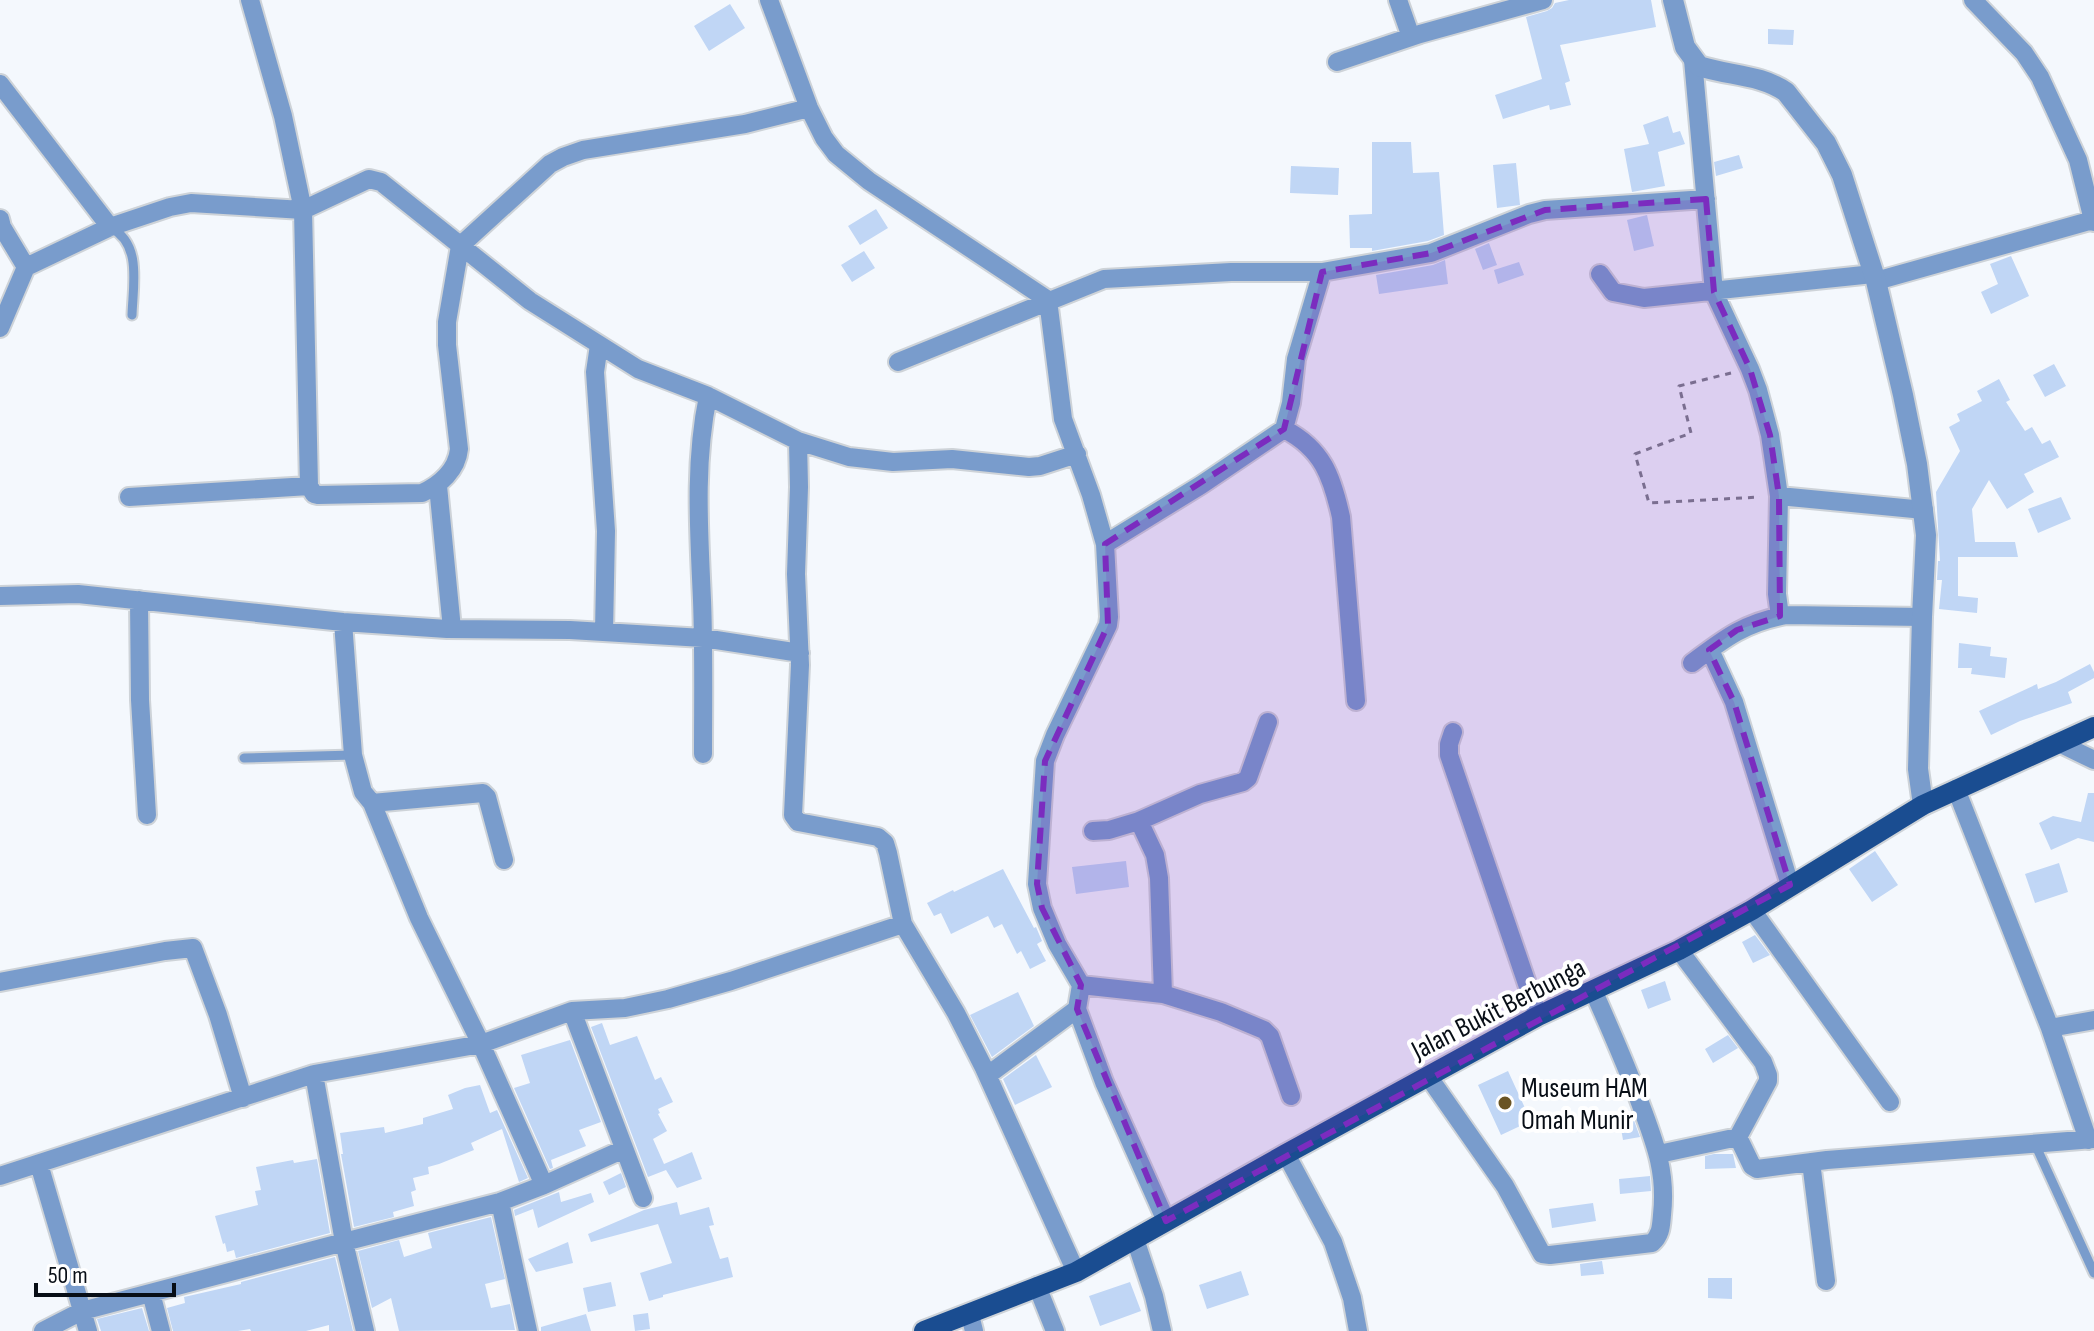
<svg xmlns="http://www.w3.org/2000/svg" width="2094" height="1331" font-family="'Sofia Sans Condensed',sans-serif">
<rect width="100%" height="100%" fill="#f4f8fd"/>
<!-- building -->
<path fill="#c0d6f5" d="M1569,0H1651L1656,27L1560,45L1570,81L1565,83L1571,105L1550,110L1549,105L1503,119L1495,95L1542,79L1526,17L1547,11L1552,8L1555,3Z
M730,4L745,28L709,51L694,26Z
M1768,29L1794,30L1793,45L1768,44Z
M1668,116L1673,133L1680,131L1685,144L1658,152L1665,186L1632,192L1624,149L1649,144L1643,125Z
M1372,142H1411L1413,173L1439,172L1444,235L1428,241L1372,251V248H1350L1349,215L1372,214Z
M1739,155L1743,168L1716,176L1714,162Z
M1516,163L1520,205L1497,208L1493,165Z
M1291,166L1339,168L1338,195L1290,193Z
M876,209L888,228L860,245L848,226Z
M1647,215L1654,246L1634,251L1627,220Z
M1489,243L1497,265L1483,270L1475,249Z
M864,251L875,268L852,282L841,265Z
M2011,256L2029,296L1991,314L1981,292L1998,284L1990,264Z
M1445,260L1448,284L1379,294L1376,275L1433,265Z
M1519,262L1524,275L1498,284L1494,270Z
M2054,364L2066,386L2045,397L2033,375Z
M1999,379L2010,400L2006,402L2025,431L2032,427L2042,444L2050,440L2059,457L2024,474L2034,492L2007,509L1989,480L1972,509L1975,542H2015L2018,557H1958V596L1978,598L1977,613L1939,609L1942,580H1937L1938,561H1940L1936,492L1960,451L1949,427L1960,421L1957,414L1982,401L1977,391Z
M2061,497L2071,519L2038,533L2028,509Z
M1959,643L1991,647L1990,656L2007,658L2005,678L1971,674L1972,668H1958Z
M2090,664L2094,672V678L2068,692L2072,703L2020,721L1991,735L1979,711L2037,684L2038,689L2056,682Z
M2088,793H2094V842L2078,838L2051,850L2039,823L2053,816L2081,822Z
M1875,851L1898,885L1872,902L1849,869Z
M1126,861L1129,887L1076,894L1072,867Z
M2059,863L2068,892L2035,903L2025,874Z
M1003,869L1034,928L1036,927L1042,941L1037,944L1046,961L1030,969L1021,951L1017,954L1002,924L994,928L988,916L951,934L941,913L934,916L927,903L953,890L954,892Z
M1755,935L1770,955L1753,963L1742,942Z
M1665,981L1671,1000L1648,1009L1641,990Z
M1018,992L1034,1026L992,1057L970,1015Z
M602,1023L610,1045L637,1036L655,1080L661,1077L673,1102L658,1109L660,1113L658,1114L667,1131L653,1139L664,1164L692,1152L702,1179L677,1188L666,1170L648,1177L591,1027Z
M1728,1035L1738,1048L1713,1063L1705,1049Z
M570,1040L601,1122L579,1130L586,1146L551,1160L553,1168L550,1169L514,1088L530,1083L521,1055Z
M1036,1055L1052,1087L1015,1105L1003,1079Z
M1508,1071L1531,1121L1501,1135L1478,1085Z
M480,1085L490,1113L497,1110L528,1178L519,1182L502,1129L471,1143L474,1150L439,1164L428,1167L429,1174L413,1178L416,1190L411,1192L414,1206L393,1212L394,1217L354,1227L341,1154H343L340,1133L384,1127L385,1133L423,1124V1118L453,1109L448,1095L465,1088Z
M1632,1115L1640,1137L1623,1140L1619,1117Z
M1714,1154H1733L1736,1168L1705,1169V1156Z
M317,1159L330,1233L236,1258L234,1250L227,1252L225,1243L223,1244L215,1216L258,1205L255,1191L261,1190L256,1167L293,1160L294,1163Z
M621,1173L626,1187L609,1195L603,1182Z
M1650,1176L1651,1191L1620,1194L1619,1179Z
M559,1192L561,1202L591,1193L594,1202L538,1228L533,1209L515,1216L514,1210Z
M677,1202L680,1215L709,1207L714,1225L709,1226L720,1259L728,1257L733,1277L663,1295V1297L649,1301L640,1273L672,1263L658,1224L591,1242L588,1234L644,1210Z
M1593,1203L1596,1221L1552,1228L1549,1209Z
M491,1217L505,1279L485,1284L491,1308L510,1304L515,1330L399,1331L391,1298L372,1308L358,1251L399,1240L404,1257L432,1248L428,1233Z
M568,1242L573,1263L536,1272L528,1259Z
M335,1257L353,1331H329V1325L306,1331H251L250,1329L238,1331H173L167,1308L185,1303L184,1297L241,1284V1282Z
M1602,1261L1604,1274L1581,1276L1580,1264Z
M1241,1271L1249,1295L1207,1309L1199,1285Z
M1708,1278H1732V1299L1708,1298Z
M611,1282L616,1306L588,1312L583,1288Z
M1130,1282L1141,1311L1100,1326L1089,1296Z
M142,1308L149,1331H101L97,1319Z
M648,1313L650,1329L635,1331L633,1315Z
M586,1314L591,1331H541V1327Z"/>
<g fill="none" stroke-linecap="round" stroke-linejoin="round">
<!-- service casing -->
<g stroke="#ced3d8" stroke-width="13">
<path id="service" d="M111,228C142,244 133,285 132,315
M244,758L353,755
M2035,1144L2094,1273"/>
</g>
<!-- minor casing -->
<g stroke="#ced3d8" stroke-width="22">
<path id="minor" d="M250,0L283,116L303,210L309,486L314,494L318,495L422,493C440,485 457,470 459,449L447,345V322L460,246L550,164L563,157L583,150L745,124L809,108
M769,0L809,108L824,138L836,154L869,181L1048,300L1063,419L1091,495L1105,544L1109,617L1108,625L1055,735L1045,761L1037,884L1042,908L1057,944L1081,985
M1398,0L1411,37
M1973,0L2024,53L2040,77L2078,160L2093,220
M1693,60L1714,292L1750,369L1758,390L1770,435L1779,496L1777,594L1780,616
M1337,62L1420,34L1543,0
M0,84L110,227
M0,219L2,227L26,267
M1600,274L1613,292L1644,298L1873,274
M1876,281L2093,220L2094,222
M0,328L26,267L110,227L170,207L191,203L303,210L369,179L381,182L530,301L638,369L708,396L798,441L849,457L893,462L952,459L1029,467L1040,466L1077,454
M599,345L595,372L606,531L604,632
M898,362L1104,279L1231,272H1322
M1284,429L1291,403L1296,359L1322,272L1431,253L1529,214L1545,210L1706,199
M798,441L799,487L796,574L800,665L793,815L798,822L878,837L885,843L888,853L903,924L956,1013L984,1068L1076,1272
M438,486L452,629
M1779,496L1924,510
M129,497L309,486
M1105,544L1201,485L1284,429C1323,449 1332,477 1341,517L1356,701
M0,596L78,594L343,622L447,629L570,630L703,638L800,653
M139,600L140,700L147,815
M343,622L353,755L363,792L372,803L419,918L481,1044L544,1185L500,1202L344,1242L365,1331
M1710,650L1734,702L1790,885
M1692,663C1725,638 1746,622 1787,615L1922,617
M1453,732L1449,744V755L1538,1016
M2061,744L2094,760
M703,754C703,703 704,651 702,600C699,531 694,463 708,396
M1956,789L2050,1028L2088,1140
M372,803L483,793L487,797L504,860
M1093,831L1109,830L1139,821
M1752,910L1890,1102
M1679,950L1763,1062L1768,1075V1081L1738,1137
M0,982L165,951L193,948L218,1015L243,1098
M1163,994L1159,878L1155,855L1139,821L1200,794L1243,782L1248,778L1268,722
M572,1011L643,1198
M2050,1028L2094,1020
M988,1075L1077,1009
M1428,1076L1505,1186L1542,1254L1550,1255L1652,1243C1661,1235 1661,1226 1662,1215C1667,1170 1654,1141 1639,1100C1625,1062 1609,1026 1593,990
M1286,1154L1333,1242L1352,1298L1358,1331
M1659,1154L1738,1137L1752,1166L1757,1169L1827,1160L2094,1139
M1811,1162L1826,1281
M39,1164L88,1331
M0,1176L314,1074L481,1044L572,1011L625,1008L668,999L731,981L903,924
M544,1185L624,1149
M500,1202L528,1331
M1166,1221L1104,1082L1077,1009L1081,985L1163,994L1221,1012L1264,1030L1270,1036L1291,1096
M1135,1239L1154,1296L1162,1331
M1037,1286L1055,1331
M151,1293L161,1331
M970,1315L974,1331
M43,1331L82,1311L344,1242L314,1074"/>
</g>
<!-- tertiary casing -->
<g stroke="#ced3d8" stroke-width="24">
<path id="tertiary" d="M1673,0L1685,47L1699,66C1729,76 1760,74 1786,92L1826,143L1842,175L1876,281L1903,395L1917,464L1926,535L1922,617L1918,769L1923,805"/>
</g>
<!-- primary casing -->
<g stroke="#ced3d8" stroke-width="24">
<path id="primary" d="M924,1331L1076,1272L1286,1154L1538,1016L1679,950L1752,910L1923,805L2094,727"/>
</g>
<!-- path -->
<path stroke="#7a7f85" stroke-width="3" stroke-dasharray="6 6" stroke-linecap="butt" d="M1731,373L1679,386L1691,433L1635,454L1649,503L1760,497"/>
<!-- service -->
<use href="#service" stroke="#799ccc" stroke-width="9"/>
<!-- minor -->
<use href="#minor" stroke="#799ccc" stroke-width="18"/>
<!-- tertiary -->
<use href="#tertiary" stroke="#799ccc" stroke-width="20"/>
<!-- primary -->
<use href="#primary" stroke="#1a4d91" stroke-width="20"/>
</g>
<!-- marked area -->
<path fill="#7b2cbf" fill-opacity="0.2" stroke="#7b2cbf" stroke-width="6" stroke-dasharray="16 10" stroke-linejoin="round" d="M1706,199L1714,292L1750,369L1770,435L1779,496L1780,616L1737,630L1709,650L1734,702L1790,885L1166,1221L1077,1009L1081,985L1042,908L1037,884L1045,761L1108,625L1105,544L1284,429L1322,272L1431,253L1545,210Z"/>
<!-- markers -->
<circle fill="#6a5423" stroke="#fff" stroke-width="3" cx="1505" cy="1103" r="8"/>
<g text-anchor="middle" stroke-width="8" stroke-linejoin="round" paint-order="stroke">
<!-- street labels -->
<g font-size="28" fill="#080e16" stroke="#fff">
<text transform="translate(1498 1008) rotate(-27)" y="10">Jalan Bukit Berbunga</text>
</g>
<!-- poi labels -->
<g font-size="28" fill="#080e16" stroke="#fff" text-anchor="start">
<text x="1521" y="1097">Museum HAM<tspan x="1521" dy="32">Omah Munir</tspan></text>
</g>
</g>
<!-- scale -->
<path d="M36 1283v12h138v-12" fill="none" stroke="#080e16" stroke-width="4"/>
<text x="48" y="1283" font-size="24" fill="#080e16" stroke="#ffffff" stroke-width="6" paint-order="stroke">50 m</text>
</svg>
